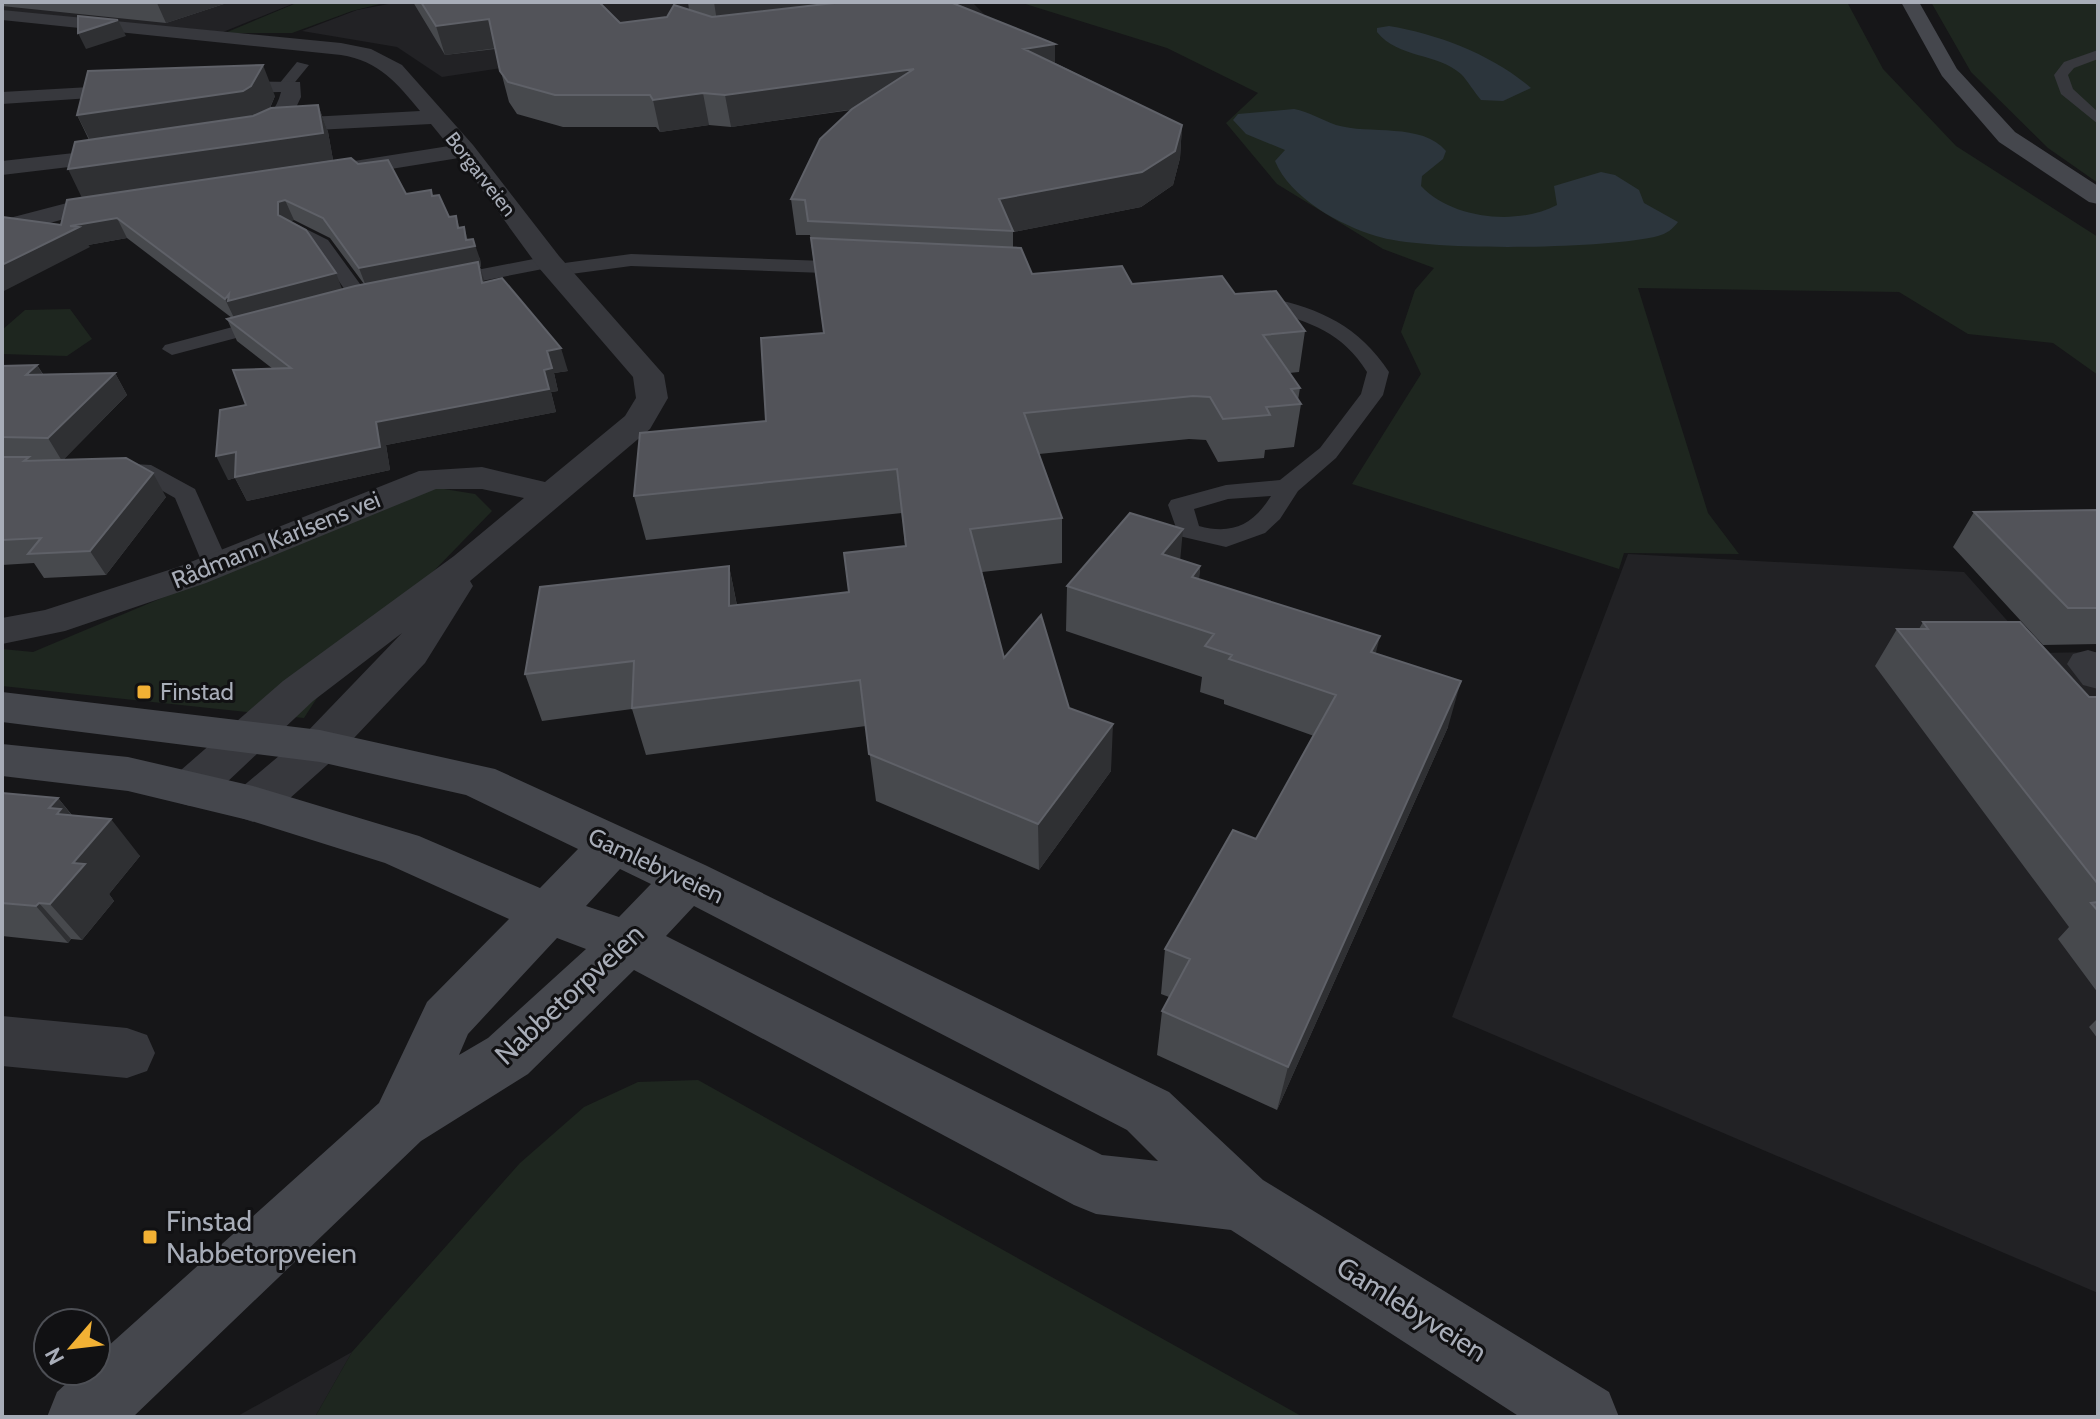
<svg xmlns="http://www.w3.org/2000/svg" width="2100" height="1419" font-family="Cabin,sans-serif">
<rect width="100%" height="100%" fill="#161618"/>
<!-- built -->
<path fill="#222225" d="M2,2H297L223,32L2,11Z
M399,2H972L984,14L938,40L679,41L442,77L397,47L302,31L357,10Z
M1628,554L1964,572L2036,653L2098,652V1293L1452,1017Z
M352,1352L315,1417H236Z"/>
<!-- green -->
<path fill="#1e261f" d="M299,2H388L352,11L292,33H225Z
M1019,2H1847L1883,69L1956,146L2098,237V375L2053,343L1968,334L1899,292L1638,288L1708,513L1739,554L1624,553L1619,569L1352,484L1421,374L1401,332L1415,290L1434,268L1383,249L1277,184L1226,123L1258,93L1167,48Z
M1931,2H2098V183L2048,148L1971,72Z
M70,309L92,339L67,356L2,354V330L25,310Z
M438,488L475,494L492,511L330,678L304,718L2,686V649L33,652L396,500Z
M698,1080L1303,1417H315L352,1352L520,1163L584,1107L638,1082Z"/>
<!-- water -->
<path fill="#2c353c" d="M1389,26C1438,34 1493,55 1531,88L1503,101L1481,100C1474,92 1468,81 1461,74C1436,52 1399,59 1377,32V28Z
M1294,109C1309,112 1322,120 1336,125C1369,135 1422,122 1446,151L1443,159L1422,176L1421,186C1452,219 1517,226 1557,205L1554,186L1601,172L1615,175L1639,190L1644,203L1678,222C1673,229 1666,234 1658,236C1607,249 1426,252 1376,236C1340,225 1290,198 1275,161L1285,150L1246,134L1233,120L1238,114Z"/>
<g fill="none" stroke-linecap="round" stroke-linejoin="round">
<!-- lane -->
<path fill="#37383d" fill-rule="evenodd" d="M2098,50V59L2074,68L2068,75L2073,89L2098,112V124L2061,94L2054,75L2064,62Z
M297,62L309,65L291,87H281L279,84Z
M294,223L328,240L371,299L368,303H354L316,248L288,232V224Z
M631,254L853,262L862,268L853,274L631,266L556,276L549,274L548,268L441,289L431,283L441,277L549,256L556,258L557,264Z
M1252,295C1310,304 1356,321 1389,372L1383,395L1336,458L1298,491L1280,519L1265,533L1226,547L1179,536L1168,505L1171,500L1226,485L1280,480L1320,448L1361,394L1367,372C1338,325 1295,318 1245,305L1242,301ZM1271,496C1253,525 1232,535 1199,526L1194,509L1228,499Z
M274,316L281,318L284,322L281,326L172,355L162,349L165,345Z
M116,463L151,465L195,489L229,565L225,571H207L203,565L175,498L138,477L108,475L104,470Z"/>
<!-- street -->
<path fill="#37383d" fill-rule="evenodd" d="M2,10L341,43L371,49L402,65L473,145L559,256L664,375L668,398L650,429L470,581L473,586L425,663L336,757L270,816L253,822L236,816L229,804L236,792L304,735L402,633L313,701L207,801L190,806L173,801L167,789L173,777L283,681L454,556L524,498L482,489H436L206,583L65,631L2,644V618L45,610L178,567L419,471L482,467L545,482L625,416L636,398L633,377L539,268L459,158L329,179L317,172L329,165L449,146L431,124L278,132L240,145L229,138L232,133C257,127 274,119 281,92L212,93L202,87L212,81L300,82L301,97L291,118L420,111C397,83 379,61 341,55L2,20Z
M143,84L150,86L153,90L150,94L2,104V92Z
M128,147L140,154L136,159L2,175V161Z
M122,195L135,203L131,208L68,218L2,236V220L67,203Z
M2088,650L2098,653V689L2083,685L2067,664L2073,654Z
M2,1016L127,1028L147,1035L155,1053L147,1071L127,1078L2,1066Z"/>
<!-- secondary -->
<path fill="#45474d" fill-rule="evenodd" d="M1901,2H1919L1957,69L2015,132L2098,186V204L2089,202L1999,142L1942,76Z
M2,692L320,730L495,769L705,865L1169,1092L1263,1180L1609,1392L1619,1417H1520L1231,1230L1096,1214L1074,1205L634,970L528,1074L421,1141L133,1417H47L57,1392L80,1371H96V1357L379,1103L427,1002L509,919L385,863L252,821L128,791L2,776V744L128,757L253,786L419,836L540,888L578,849L466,795L320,762L2,722ZM620,869L651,884L619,917L586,906ZM694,906L1127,1130L1158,1161L1102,1155L666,936ZM557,938L586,949L488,1038L459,1055L468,1034Z"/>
</g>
<!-- wall -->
<path fill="#47494d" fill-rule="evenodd" d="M2,2H230L166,23L2,6Z
M413,2H599L620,23L667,17L689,10L688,2H950L1055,63L1182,125L1180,158L1173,185L1141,207L1013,232V248L1032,274L1235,294L1305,331L1299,372L1289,373L1300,388L1298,400L1301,404L1294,447L1265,450L1264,458L1218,462L1206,440L1189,439L1039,454L1062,518V563L982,572L1004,658L1069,708L1111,771L1039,870L876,801L866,726L646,755L632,709L542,721L525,674L729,566L737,605L849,592L905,546L902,513L646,540L634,496L766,421L824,333L810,235H796L791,199L851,110L731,127L709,125L660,132L656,127H563L517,114L509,102L495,49L445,55Z
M275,96L270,108L318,105L328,132L333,160L358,164L406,194L433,196L449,217L456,216L459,228L480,259L481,266L480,267L484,282L568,371L554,373L558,391L551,392L556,412L386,445L390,470L247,501L235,478L228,480L246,405L273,369L237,341L227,319L232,318L127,238L88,245L90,247L61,225L82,198L89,140L77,115ZM294,220L330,238L364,284L342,289L290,221Z
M37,365L43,374L115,373L127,395L63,460L166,497L106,575L44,578L34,563L2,565V366Z
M2098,510V644L2043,645L1953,547L1974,512Z
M1180,560L1200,566L1199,579L1375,654L1448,727L1277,1110L1157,1055L1162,1011L1169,997L1161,994L1165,949L1256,839L1314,736L1224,704V700L1200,692L1202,677L1066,631L1067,586Z
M1923,622L2089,697H2098V993L2058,939L2069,927L1875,666L1897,629H1919Z
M2,793L58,798L72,815L140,856L109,894L114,901L82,940L71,939L68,943L2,936Z
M2098,1018V1039L2089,1027Z"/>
<!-- shaded-wall -->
<path fill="#2f3033" d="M160,2H230L166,23L157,3Z
M714,2H842L844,15L718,28Z
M489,19L497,48L445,55L436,26Z
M118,20L126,36L86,49L78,33Z
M1055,44V74L1024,49Z
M263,65L275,96L265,119L94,148L77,115Z
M914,69L916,100L731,127L725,95Z
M703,93L709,125L660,132L653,100Z
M318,105L328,132L333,160L82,198L68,169Z
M1182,125L1180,158L1173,185L1141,207L1013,232L999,199Z
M285,200L294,220L286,222L278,215V202Z
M456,216L462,236L464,227L470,247L473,239L480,259L481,266L480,267L485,283L367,289L359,268L458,228Z
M117,218L127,238L88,245L90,247L2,292V265L70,226Z
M336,273L344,294L235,320L225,299L229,294Z
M561,348L568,371L554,373L558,391L551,392L556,412L386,445L390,470L247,501L235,478L228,480L216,456L544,370L547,351Z
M37,365L50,387L26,375Z
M115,373L127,395L62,461L48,438Z
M153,473L166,497L106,575L90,551Z
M1183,529L1179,573L1162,554Z
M729,566L738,611L729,606Z
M1200,566L1196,611L1192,577Z
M1380,636L1369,681L1371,652Z
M1461,681L1448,727L1277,1110L1288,1067Z
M1113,724L1111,771L1039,870L1038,824Z
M58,798L87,835L111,819L140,856L109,894L114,901L82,940L50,904L73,863L49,808Z
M39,903L71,939L68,943L36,906Z"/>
<!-- building -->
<path fill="#525359" stroke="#5f6168" stroke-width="2" d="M421,2H599L620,23L667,17L674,5L712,17L843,2H950L1055,44L1024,49L1182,125L1175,151L1142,172L999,199L1013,231L808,221L805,200L791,199L820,139L852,109L914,69L725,95L703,93L653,100L650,95H555L508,82L500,71L489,19L436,26Z
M78,16L118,20L78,33Z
M263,65L251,86L243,91L77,115L88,71Z
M318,105L323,133L68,169L75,142L253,116L271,108Z
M351,158L358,164L388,160L406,194L431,190L432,196L439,195L449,217L456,216L458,228L464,227L466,240L473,239L475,246L359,268L323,218L285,200L278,202V215L306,230L336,273L228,301L229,294L225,299L117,218L70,226L79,227L2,265V217L61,225L67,200Z
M811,238L1021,248L1032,274L1122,266L1132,284L1222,276L1235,294L1276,291L1305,331L1263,335L1300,388L1291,389L1301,404L1266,407L1270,415L1223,419L1210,397L1193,396L1024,413L1062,518L970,529L1004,658L1041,615L1069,708L1113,724L1038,824L869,754L860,680L632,708L634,661L525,674L540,587L729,566V606L849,592L844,553L906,546L897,469L634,496L640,433L766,421L761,338L824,333Z
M478,262L482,283L502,278L561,348L547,351L552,368L544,370L549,389L376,422L380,447L235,477L236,452L216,456L220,410L246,405L233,370L291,368L227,319L355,286Z
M37,365L26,375L115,373L48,438L2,437V366Z
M2,457H29L24,461L126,458L153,473L90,551L28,554L41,538L2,540Z
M2098,510V608H2068L1974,512Z
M1130,513L1183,529L1162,554L1200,566L1192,577L1380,636L1371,652L1461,681L1288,1067L1162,1011L1190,959L1165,949L1233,830L1256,839L1336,695L1229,659L1232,655L1205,646L1214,634L1067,586Z
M1923,622H2020L2089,697H2098V884L1897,629H1928Z
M2,793L58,798L49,808L61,809L57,814L111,819L73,863L85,864L50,904L39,903L36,906L2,903Z
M2098,902V911L2091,903Z"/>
<!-- markers -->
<g fill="#f2b134" stroke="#111113" stroke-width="3">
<rect x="136" y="684" width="16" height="16" rx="4"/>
<rect x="142" y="1229" width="16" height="16" rx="4"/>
</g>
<g text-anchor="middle" stroke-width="6" stroke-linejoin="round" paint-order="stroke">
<!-- far-street labels -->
<g font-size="20" fill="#a8adb8" stroke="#111113">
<text transform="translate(481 174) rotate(52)" y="7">Borgarveien</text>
</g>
<!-- street labels -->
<g font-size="24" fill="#a8adb8" stroke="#111113">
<text transform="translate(276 540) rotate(-22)" y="8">Rådmann Karlsens vei</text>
<text transform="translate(656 866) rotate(25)" y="8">Gamlebyveien</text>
</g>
<!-- poi labels -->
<g font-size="24" fill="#a8adb8" stroke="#111113" text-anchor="start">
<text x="160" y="700">Finstad</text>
</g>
<!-- near-street labels -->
<g font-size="28" fill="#a8adb8" stroke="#111113">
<text transform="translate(569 994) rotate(-43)" y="10">Nabbetorpveien</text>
<text transform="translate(1412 1309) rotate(32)" y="10">Gamlebyveien</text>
</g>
<!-- near-poi labels -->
<g font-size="28" fill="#a8adb8" stroke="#111113" text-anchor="start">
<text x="166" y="1231">Finstad<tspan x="166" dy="32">Nabbetorpveien</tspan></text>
</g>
</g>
<!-- border -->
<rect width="2100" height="1419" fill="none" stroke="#a8adb8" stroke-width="8"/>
<!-- north arrow -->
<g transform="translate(72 1347) rotate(242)"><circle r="38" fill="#111113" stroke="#4d4f55" stroke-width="2"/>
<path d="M0-6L14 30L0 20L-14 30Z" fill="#f2b134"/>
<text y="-12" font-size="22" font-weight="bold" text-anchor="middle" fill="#a8adb8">N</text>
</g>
</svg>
